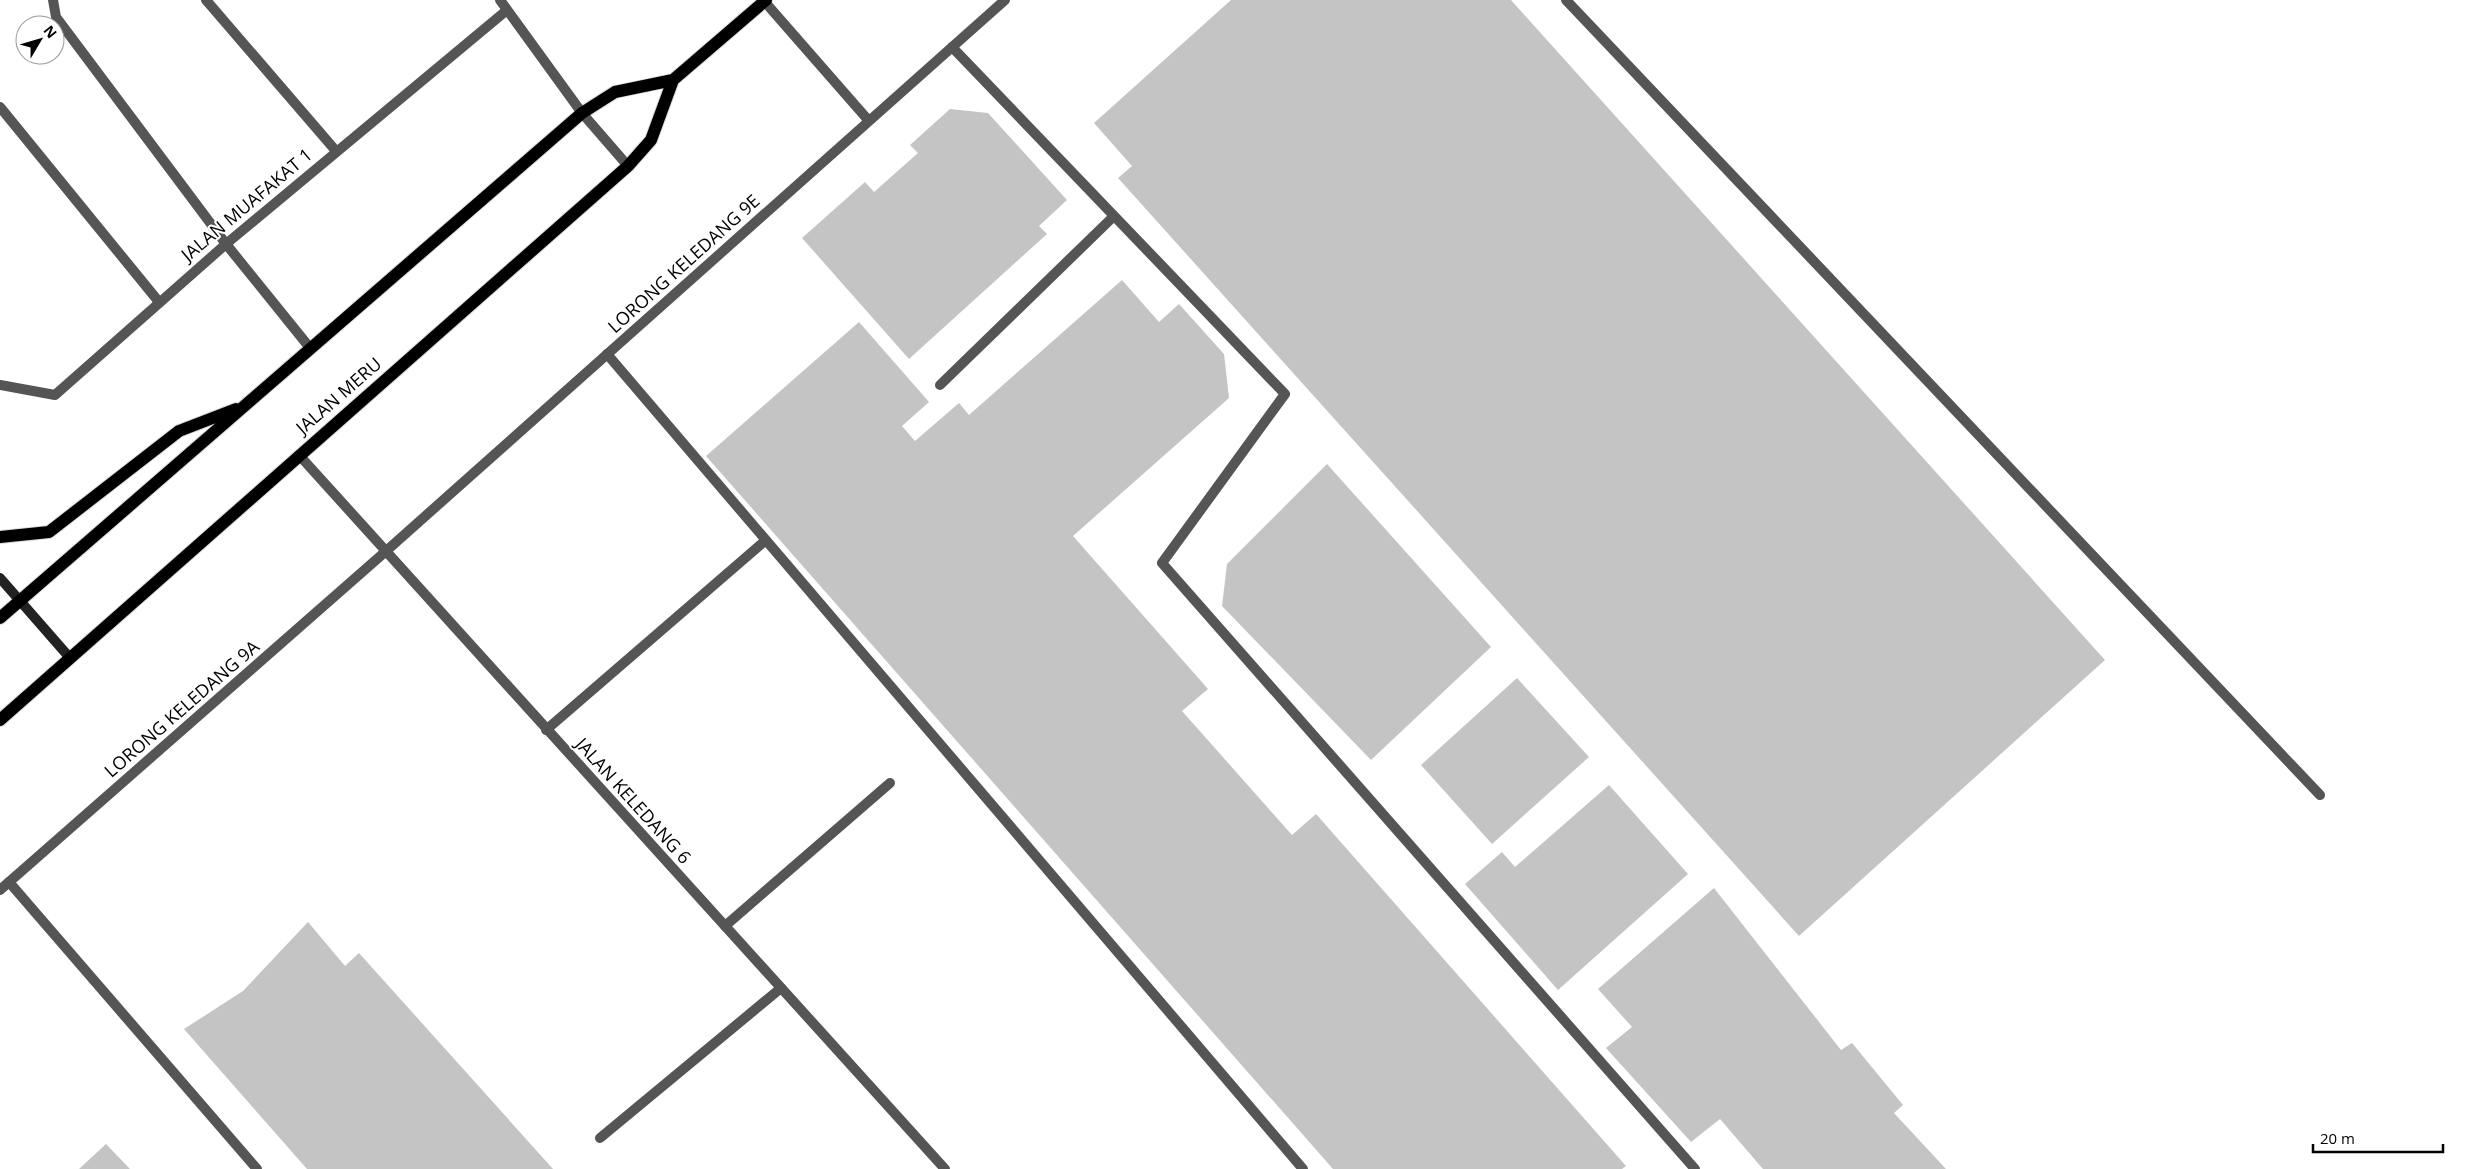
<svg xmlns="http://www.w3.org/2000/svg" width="2488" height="1169" font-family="'Open Sans',sans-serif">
<rect width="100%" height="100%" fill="#fff"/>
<!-- building -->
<path fill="#c4c4c4" d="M1231,0H1511L2105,660L1799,936L1118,178L1132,166L1094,123Z
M950,109L988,113L1067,200L1039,226L1047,234L909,359L802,238L865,182L874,192L918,153L910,145Z
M1122,280L1159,322L1179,304L1224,354L1229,398L1073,536L1208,689L1182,711L1292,835L1316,814L1626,1166L1622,1169H1333L706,456L859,322L929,402L902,426L915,441L959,403L969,415Z
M1327,464L1491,647L1371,760L1222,606L1227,564Z
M1517,678L1589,757L1492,844L1421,765Z
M1609,785L1688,874L1558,990L1465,884L1502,852L1515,867Z
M1714,888L1841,1050L1852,1043L1903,1105L1894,1113L1946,1169H1763L1720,1119L1691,1142L1606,1048L1632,1027L1598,989Z
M308,922L345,966L359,953L553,1169H307L184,1029L243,991Z
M106,1144L130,1169H79Z"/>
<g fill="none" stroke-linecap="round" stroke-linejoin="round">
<!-- primary casing -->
<g stroke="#dbdbdb" stroke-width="14">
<path id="primary" d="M0,537L49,532L179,431L236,409
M0,618L582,113L615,92L673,80L766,0
M0,720L628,166L651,140L673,80"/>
</g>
<!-- lane -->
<path stroke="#555" stroke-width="10" d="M53,0L56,17L226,244
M206,0L336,151
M1566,0L2320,795
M952,47L1285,394L1162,563L1695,1169
M0,107L159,302
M607,354L1303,1169
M940,385L1114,216
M546,730L766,540
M9,882L257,1169
M725,926L890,783
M600,1138L781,988"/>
<!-- street -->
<path stroke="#555" stroke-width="10" d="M500,0L582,113L628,166
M764,1L869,121
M226,244L310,348
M0,385L55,395L226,244L507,10
M299,455L945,1169
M0,890L385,552L1005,0"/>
<!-- secondary -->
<path stroke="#222" stroke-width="10" d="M0,578L70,658"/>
<!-- primary -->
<use href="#primary" stroke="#000" stroke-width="12"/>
</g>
<g text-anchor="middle" stroke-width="4" stroke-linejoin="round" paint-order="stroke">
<!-- street labels -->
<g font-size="18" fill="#000" stroke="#fff">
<text transform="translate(247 205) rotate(-40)" y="6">JALAN MUAFAKAT 1</text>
<text transform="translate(684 264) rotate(-42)" y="6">LORONG KELEDANG 9E</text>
<text transform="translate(339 396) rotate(-41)" y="6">JALAN MERU</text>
<text transform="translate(182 709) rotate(-41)" y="6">LORONG KELEDANG 9A</text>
<text transform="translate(633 801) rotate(48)" y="6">JALAN KELEDANG 6</text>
</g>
</g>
<!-- north arrow -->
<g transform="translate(40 40) rotate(52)"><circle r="24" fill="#ffffff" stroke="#999999"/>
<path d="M0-4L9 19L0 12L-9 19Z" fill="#000000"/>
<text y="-8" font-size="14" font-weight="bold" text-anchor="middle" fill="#000000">N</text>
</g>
<!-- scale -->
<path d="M2313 1144v8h130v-8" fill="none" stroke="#000000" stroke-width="2.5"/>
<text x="2320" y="1144" font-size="15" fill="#000000" stroke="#ffffff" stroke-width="4" paint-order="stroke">20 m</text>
</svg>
